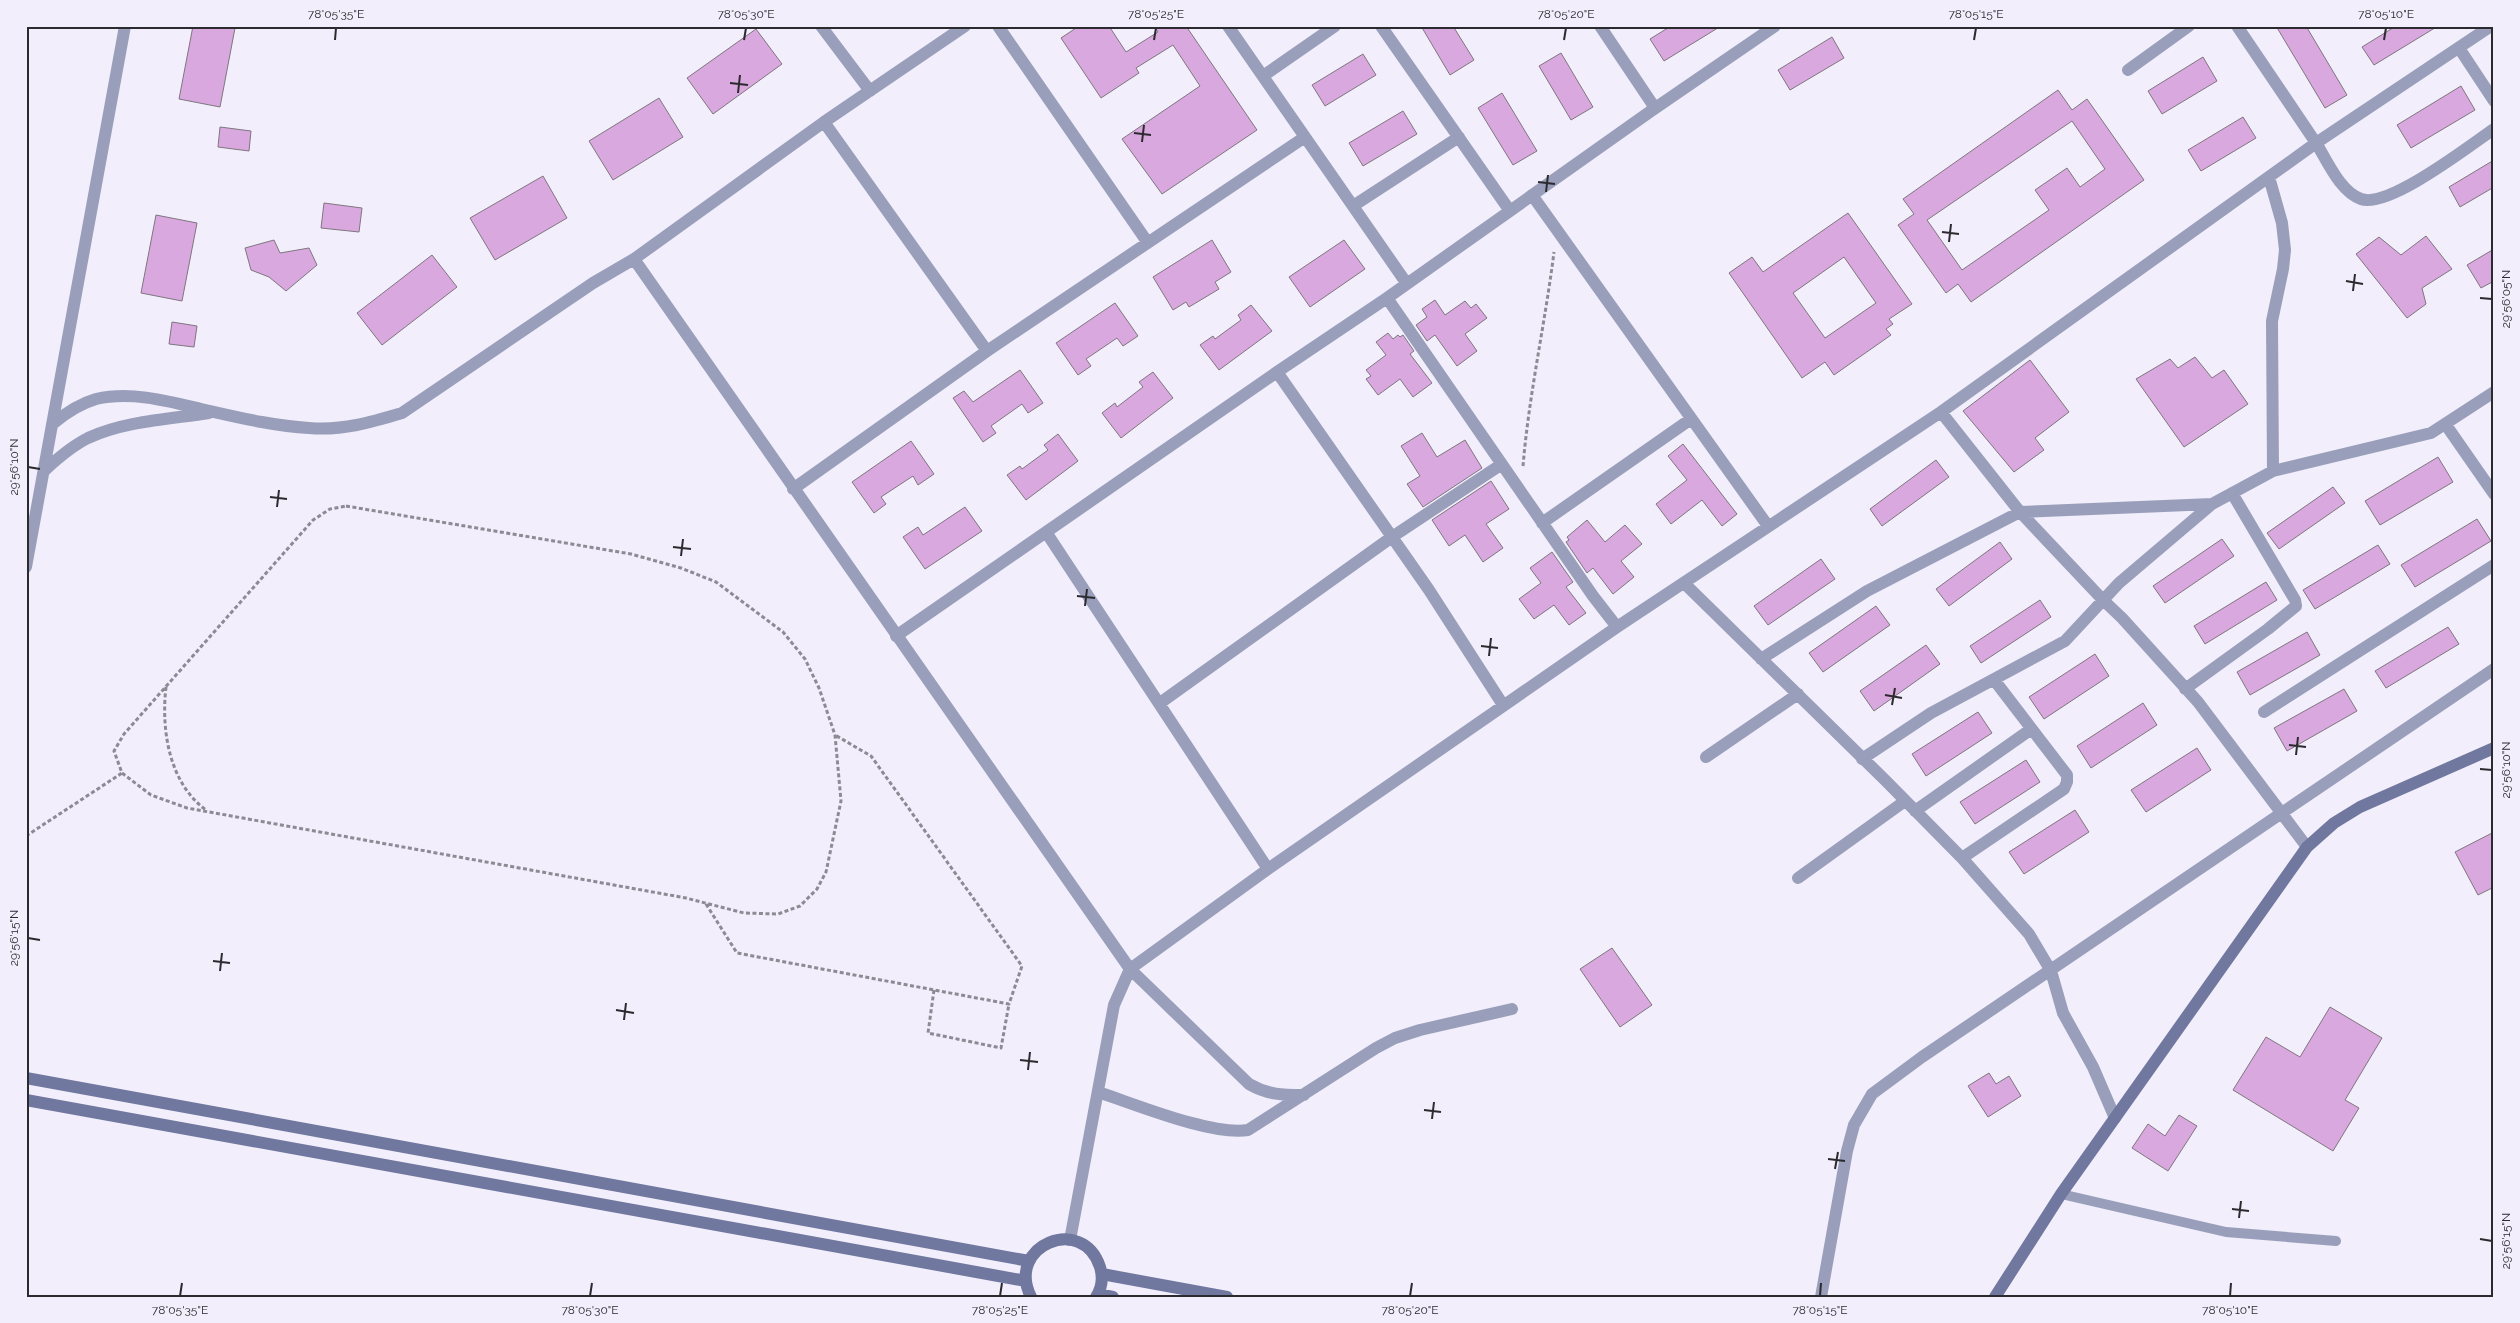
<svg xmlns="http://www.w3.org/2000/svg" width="2520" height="1323" font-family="Raleway,sans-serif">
<rect width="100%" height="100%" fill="#f2eefb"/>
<!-- building -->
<path fill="#d9a8de" stroke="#7f767f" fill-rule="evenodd" d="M193,26L235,28L220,107L179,99Z
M1079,26H1109L1126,52L1158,32L1154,26H1186L1257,130L1162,194L1122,139L1200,86L1173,45L1136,68L1139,73L1101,98L1061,38Z
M1421,26H1453L1474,60L1450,75Z
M1671,26H1721L1664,61L1650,39Z
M2276,26H2306L2347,95L2325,108Z
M2396,26H2438L2374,65L2362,47Z
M756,29L782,64L713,114L687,78Z
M1832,37L1844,58L1790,90L1778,70Z
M1561,53L1593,107L1571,120L1539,66Z
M1363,54L1376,75L1325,106L1312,85Z
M2203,57L2217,81L2162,114L2148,91Z
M2461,86L2475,110L2411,148L2397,125Z
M2058,90L2072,110L2087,99L2144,180L1971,302L1958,284L1946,293L1898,225L1914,214L1903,199ZM2072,121L2105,169L2080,187L2067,168L2035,190L2049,210L1962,270L1927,220Z
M1502,93L1537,151L1513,165L1478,108Z
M659,98L683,137L613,180L589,141Z
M1403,111L1417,134L1363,166L1349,143Z
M2243,117L2256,138L2201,171L2188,150Z
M220,127L251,131L249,151L218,147Z
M2494,160V187L2460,207L2449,187Z
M543,176L567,218L495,260L470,218Z
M324,203L362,208L359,232L321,228Z
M1848,213L1912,304L1889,319L1893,324L1886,329L1891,335L1834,375L1825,362L1802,378L1729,273L1752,257L1763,272ZM1844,257L1876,303L1825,338L1793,293Z
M156,215L197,223L182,301L141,293Z
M2426,236L2452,269L2422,288L2426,304L2407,318L2356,254L2379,237L2401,255Z
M274,240L280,253L309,248L317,265L286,291L269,277L251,270L245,248Z
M1212,240L1231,272L1215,282L1219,289L1189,307L1186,302L1173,310L1153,277Z
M1344,240L1365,269L1310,307L1289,277Z
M2494,249V281L2481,288L2467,265Z
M432,255L457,287L382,345L357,313Z
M1435,300L1445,315L1465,301L1471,308L1476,304L1487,318L1465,334L1477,351L1457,366L1435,335L1427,341L1416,325L1427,317L1422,309Z
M1115,303L1138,336L1123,346L1117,338L1086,359L1091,366L1078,375L1056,343Z
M1251,305L1272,331L1219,370L1200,345L1213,336L1215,339L1241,320L1238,315Z
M172,322L197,326L194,347L169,344Z
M1388,333L1393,339L1398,335L1400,337L1403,335L1414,351L1410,354L1432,383L1413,397L1400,379L1378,395L1366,379L1371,376L1366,370L1386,355L1376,342Z
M2195,357L2212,378L2224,370L2248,404L2184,447L2136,379L2170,359L2178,368Z
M2030,360L2069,412L2035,438L2044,450L2014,472L1963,411Z
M1020,370L1043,403L1028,413L1022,404L991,426L996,433L983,442L953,398L964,391L973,402Z
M1153,372L1173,398L1121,438L1102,413L1115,403L1117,407L1143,387L1139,382Z
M1422,433L1437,457L1465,440L1482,468L1423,507L1407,484L1420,476L1401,446Z
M1058,434L1078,461L1026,500L1007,475L1020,466L1022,469L1048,450L1044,445Z
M911,441L934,474L918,485L913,476L881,497L886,504L874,513L852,482Z
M1683,444L1737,514L1722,526L1702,500L1671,524L1656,504L1687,480L1668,456Z
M2438,457L2453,482L2380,525L2365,501Z
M1936,460L1949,477L1882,526L1870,509Z
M1491,481L1509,509L1486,524L1503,548L1483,562L1465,535L1449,546L1432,520Z
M2333,487L2345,503L2279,549L2267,533Z
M965,507L982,531L925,569L903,537L918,527L923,535Z
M2477,519L2491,541L2415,587L2401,565Z
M1587,520L1605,542L1625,525L1642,544L1621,561L1634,577L1613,594L1593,568L1587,573L1566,542L1569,540L1567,537Z
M2222,539L2234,556L2165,603L2153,586Z
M2000,542L2012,559L1949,606L1936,589Z
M2378,545L2390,564L2315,609L2303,590Z
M1552,552L1573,582L1566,587L1586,613L1569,625L1554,605L1534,619L1519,599L1541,583L1530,568Z
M1821,559L1835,579L1768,625L1754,606Z
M2266,582L2277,600L2205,644L2194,626Z
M2040,600L2051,617L1981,663L1970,646Z
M1876,606L1890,625L1823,672L1809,653Z
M2448,627L2459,644L2386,688L2375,671Z
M2307,632L2320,655L2250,695L2237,672Z
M1926,645L1940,664L1874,711L1860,691Z
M2095,654L2109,676L2044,719L2029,697Z
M2344,689L2357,711L2287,751L2274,728Z
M2143,703L2157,725L2091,768L2077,746Z
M1978,712L1992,733L1926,776L1912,754Z
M2197,748L2211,770L2146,812L2131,790Z
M2026,760L2040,782L1975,824L1960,802Z
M2075,810L2089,832L2024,874L2009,852Z
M2494,832V887L2478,895L2455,852Z
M1612,948L1652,1005L1620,1027L1580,969Z
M2330,1007L2382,1038L2345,1100L2359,1108L2333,1151L2233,1090L2266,1037L2300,1057Z
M1989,1073L1996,1084L2009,1076L2021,1096L1988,1117L1968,1086Z
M2179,1115L2197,1126L2168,1171L2132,1148L2148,1124L2165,1136Z"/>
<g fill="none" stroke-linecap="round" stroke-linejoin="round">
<!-- path -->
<path stroke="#8d8a93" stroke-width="3" stroke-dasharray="4 2.5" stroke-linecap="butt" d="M1523,466C1529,394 1545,324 1554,252
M346,506L631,554L681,568L716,582L783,632L805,659L819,688L835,735L841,801L826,872L817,889L800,906L778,914L744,913L686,898L187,808L151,795L122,773L114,751L124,734L313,520L330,509Z
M166,687C161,730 169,783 206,810
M26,836L122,773
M706,904L737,953L1009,1004L1022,966L871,756L835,735
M934,990L928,1033L1001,1048L1009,1004"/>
<!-- lane -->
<path stroke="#999fbb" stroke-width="10" d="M2061,1194L2226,1232L2336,1241"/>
<!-- street -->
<path stroke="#999fbb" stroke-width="12" d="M821,26L870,91
M998,26L1148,243
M1228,26L1407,284
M1381,26L1510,211
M1600,26L1655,108
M2237,26L2316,143L2491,26
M2459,48L2494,101
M2128,70L2189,26
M1263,76L1335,26
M824,122L987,351
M2269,177L2282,223L2285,250L2283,269L2272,321L2273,471
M1532,195L1768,526
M1353,206L1459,137
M634,259L1130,969L1249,1084C1268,1095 1283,1095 1304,1095
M1387,298L1277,372L1429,590L1503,705
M1941,412L2020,512L2103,600L2122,618L2198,702L2307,847
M54,423C67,412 79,404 96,399C131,391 168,401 201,409C237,417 273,426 309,428C342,431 372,422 402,413L593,283L634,259L824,122L965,26
M2446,425L2494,494
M45,470C58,458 72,446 88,438C125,421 170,419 209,413
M793,489L987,351L1305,137
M1542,523L1691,419
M1046,532L1268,869
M26,567L125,26
M1685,584L1885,780L1962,858L2029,934L2051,971L2063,1013L2093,1067L2115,1118
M1617,627L1593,596L1387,298L1651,111L1775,26
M896,636L1277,372
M1761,659L1867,591L2020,512L2212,504
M2185,689L2268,629L2296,606L2295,600L2232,493
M1160,703L1392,537L1502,464
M2264,712L2494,565
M1706,757L1798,694
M1862,759L1931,713L2065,641L2119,583L2212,504L2273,471L2431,433L2494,392
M1915,811L2030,730
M1962,858L2064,789L2067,782V775L1995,681
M1798,878L1905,801
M1098,1092C1135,1104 1212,1136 1248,1130L1376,1048L1395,1038L1420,1030L1512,1009
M1070,1240L1114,1005L1130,969L1268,869L1617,627L1941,412L2316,143C2327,160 2340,192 2361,199C2388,209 2469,146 2494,129
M1821,1297L1847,1151L1854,1125L1872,1094L1922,1057L2494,669"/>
<!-- secondary -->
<path stroke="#70789f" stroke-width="12" d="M26,1078L1029,1261
M26,1100L1026,1281
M1102,1274L1227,1297
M1098,1294L1113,1297
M1031,1297C1005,1245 1083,1214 1100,1267C1103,1277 1102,1288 1096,1297
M1995,1297L2061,1194L2307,847L2334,823L2360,807L2494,748"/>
</g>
<!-- ticks -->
<path fill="none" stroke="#2b2a2e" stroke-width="2" d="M335,40L336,28M744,40L746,28M1154,40L1156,28M1564,40L1566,28M1974,40L1976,28M2384,40L2386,28M730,83L748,85M738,93L740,75M1134,133L1151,135M1142,142L1144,125M1538,182L1555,184M1546,192L1548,175M1942,232L1959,234M1949,242L1951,224M2346,281L2363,284M2353,291L2355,274M2480,298L2492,299M28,467L40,469M270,497L287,499M277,507L279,490M673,547L691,549M681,556L683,539M1077,596L1095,598M1085,606L1087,589M1481,646L1498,648M1489,656L1491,638M1885,695L1902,698M1892,705L1895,688M2289,745L2306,747M2296,755L2298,737M2480,769L2492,770M28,938L40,940M213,961L230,963M220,971L222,953M616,1010L634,1013M624,1020L626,1003M1020,1060L1038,1062M1028,1070L1030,1052M1424,1110L1441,1112M1432,1119L1434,1102M1828,1159L1845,1161M1835,1169L1838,1152M2232,1209L2249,1211M2239,1218L2241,1201M2480,1239L2492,1241M180,1296L182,1283M590,1296L592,1283M1000,1296L1002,1283M1410,1296L1412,1283M1820,1296L1821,1283M2230,1296L2231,1283"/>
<!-- border -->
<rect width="2520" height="1323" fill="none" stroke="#f2eefb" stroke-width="55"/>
<rect x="28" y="28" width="2464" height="1268" fill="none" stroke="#2b2a2e" stroke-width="2"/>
<g font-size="12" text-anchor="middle" fill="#2b2a2e">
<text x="336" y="18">78°05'35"E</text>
<text x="746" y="18">78°05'30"E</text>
<text x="1156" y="18">78°05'25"E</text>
<text x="1566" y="18">78°05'20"E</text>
<text x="1976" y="18">78°05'15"E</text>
<text x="2386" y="18">78°05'10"E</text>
<text transform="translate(2506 299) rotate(-90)" y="4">29°56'05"N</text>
<text transform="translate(14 467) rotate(-90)" y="4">29°56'10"N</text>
<text transform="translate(2506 770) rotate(-90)" y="4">29°56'10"N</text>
<text transform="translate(14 938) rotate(-90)" y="4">29°56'15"N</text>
<text transform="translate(2506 1241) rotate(-90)" y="4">29°56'15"N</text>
<text x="180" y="1314">78°05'35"E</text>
<text x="590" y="1314">78°05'30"E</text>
<text x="1000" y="1314">78°05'25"E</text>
<text x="1410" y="1314">78°05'20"E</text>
<text x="1820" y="1314">78°05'15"E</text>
<text x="2230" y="1314">78°05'10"E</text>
</g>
</svg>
